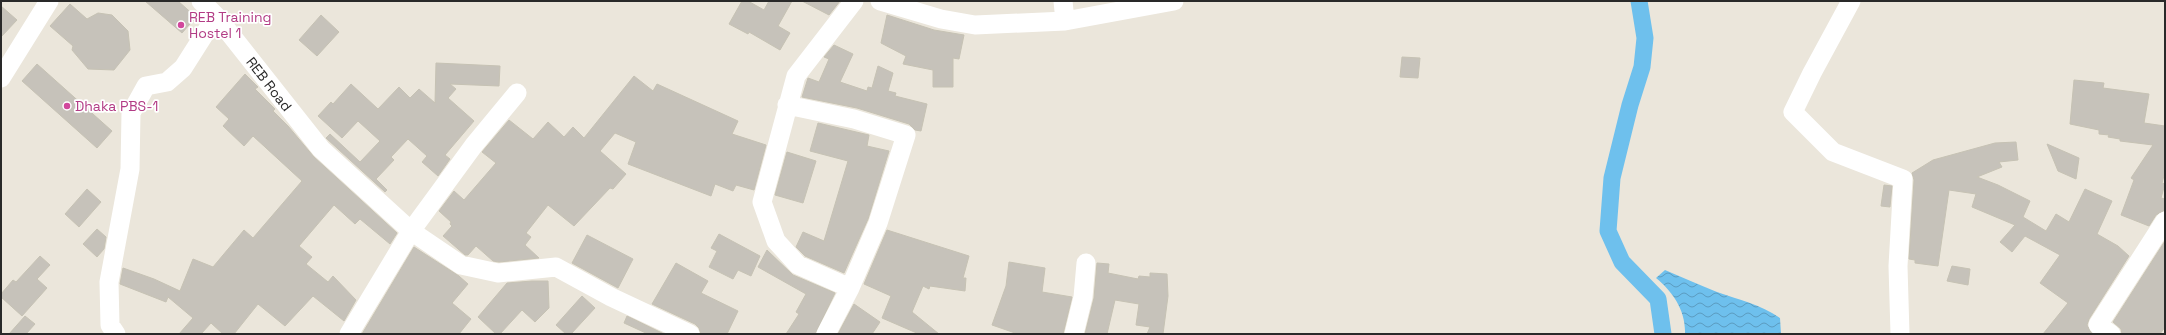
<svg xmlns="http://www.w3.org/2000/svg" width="2166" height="335" font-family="'Space Grotesk',sans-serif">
<defs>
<pattern id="water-waves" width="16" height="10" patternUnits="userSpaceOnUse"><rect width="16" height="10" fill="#6ec0ed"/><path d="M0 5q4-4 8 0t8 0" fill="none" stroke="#5a9cc0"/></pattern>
</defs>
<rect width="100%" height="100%" fill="#ebe6db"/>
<!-- water -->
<path fill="url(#water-waves)" d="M1665,270C1682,277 1699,285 1717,292C1739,300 1760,304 1780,318L1781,334H1685C1686,311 1673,292 1656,278Z"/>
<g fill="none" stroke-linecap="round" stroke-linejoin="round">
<!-- canal -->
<path stroke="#6ec0ed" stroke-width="17" d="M1639,1L1645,38L1642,67L1630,105L1612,178L1608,231L1622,262L1658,299L1663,334"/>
</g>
<!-- building -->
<path fill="#c6c2ba" stroke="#c6c2b4" d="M145,1H178L196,17L182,33Z
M742,1H748L764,10L769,1H792L778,26L790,33L780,50L749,32L748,34L729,24Z
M802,1H840L829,15Z
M70,4L87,19L98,13L112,15L128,31L130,50L114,70L88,69L72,50L73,46L50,26Z
M1,6L17,20L1,37Z
M321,15L339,32L317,56L299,40Z
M887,15L934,30L964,35L959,59L953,58V87H933V70L903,64L906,56L881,43Z
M834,45L853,54L840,82L867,91L868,87L872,88L878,66L893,73L888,91L896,93L895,96L927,104L921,131L915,130L909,124L857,108L802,97L808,78L819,82L829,59L824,57Z
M1402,57L1420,58L1418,78L1400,77Z
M436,63L500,66L499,86L450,84L456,89L448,98L474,121L445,155L450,159L438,176L422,162L427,156L408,139L391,157L394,160L376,179L387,190L385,192L326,138L330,134L360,162L380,141L358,121L342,138L318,116L331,102L333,104L351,84L378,109L399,87L410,98L419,89L435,103Z
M37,64L112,131L97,148L22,81Z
M245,74L258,87L255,89L275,109L273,111L288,126L314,157L397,233L390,244L360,219L355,224L334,205L299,246L312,257L306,264L328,282L333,276L356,300L344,321L313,296L285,326L258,304L234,334H223L211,323L201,334H179L193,318L168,297L166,302L120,284L123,268L154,279L180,291L193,259L213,267L244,230L253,238L302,181L253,136L244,146L223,126L229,119L216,107Z
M634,76L653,91L657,84L738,121L732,134L766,145L754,190L736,185L733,191L715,184L711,196L628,164L636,142L615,133L600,151L626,174L613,189L610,188L574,226L548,205L526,233L531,237L525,245L539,258L499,262L493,261L476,246L468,255H465L443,236L452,226L450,224L451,222L439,211L454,191L464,200L496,163L482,152L509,120L533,139L548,122L564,137L573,127L584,138Z
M2074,80L2104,83L2103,88L2149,94L2144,123L2165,126V172L2162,183L2165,184L2161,198L2165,199V210L2156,215L2149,226L2121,215L2134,180L2131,178L2153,145L2120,141V139L2108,137L2109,135L2099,134V130L2070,124Z
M818,123L869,135L867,146L889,151L868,219L844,273L805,256L796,247L803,232L824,241L848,161L810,151Z
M2016,142L2018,160L1999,162L2002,167L1977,177L1998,185L2030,201L2023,217L2046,231L2056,214L2069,222L2085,189L2112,201L2097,234L2118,246L2129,256L2089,319L2087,325L2092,334H2043L2068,303L2040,283L2060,255L2025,236L2012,252L2000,242L2015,225L1972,207L1976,194L1949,190L1938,266L1915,263V260L1909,259L1914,180L1912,173L1933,160L1995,143Z
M2047,144L2079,158L2076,179L2058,171Z
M787,152L816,161L803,203L775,195Z
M1884,185L1892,186L1890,207L1881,206Z
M87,189L101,202L79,227L65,214Z
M97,229L106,237L104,249L97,257L83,244Z
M887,230L969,256L963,278H966L965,291L930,286L929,289L923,286L912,312L939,334H919L882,318L891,296L864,284Z
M719,234L760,256L751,276L738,270L733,279L709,267L717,251L711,248Z
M587,235L633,259L618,288L572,263Z
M2165,241V327L2160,334H2122L2121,329L2113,322Z
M414,247L459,276L468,284L452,303L471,319L459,334H362Z
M767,250L793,275L835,293L815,334H786L799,314L796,312L806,294L758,267Z
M40,256L50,265L37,279L47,288L22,316L1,297V294L13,280L16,282Z
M1009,262L1045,268L1042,292L1072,297L1063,334H1018L992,325L1006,286Z
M676,263L708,281L701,293L738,311L727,334H701L699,328L695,324L652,304Z
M1097,263L1109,264L1108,273L1138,279L1139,276L1150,277V273L1167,274L1168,296L1163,334H1147L1150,327L1136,325L1139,304L1115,300L1107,334H1085L1094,298Z
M1952,266L1970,269L1968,285L1947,281Z
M532,281H548L549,308L535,322L522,310L500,334H496L478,317L507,283Z
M582,296L595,308L571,334H566L556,325Z
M854,304L880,322L872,334H838Z
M25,316L35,324L26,334H9Z
M627,316L664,334H648L624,323Z"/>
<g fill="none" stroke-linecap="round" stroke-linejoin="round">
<!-- minor -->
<path stroke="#fff" stroke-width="19" d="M201,1L216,16L321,149L411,231L461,265L498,273L556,267L611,297L690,334
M880,1L941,19L975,25L1065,21L1174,1
M1063,1L1065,21
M1851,1L1812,73L1793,112L1833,152L1903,179L1898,266L1900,334
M1,78L49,1
M787,105L854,119L906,135L878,223L850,288
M116,334L110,325L109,282L130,169L131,113L146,86L167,82L183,68L216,16
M349,334L411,231L474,145L517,93
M826,334L850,288L798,265L776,241L762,202L796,76L854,1
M1074,334L1083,297L1086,263
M2111,334L2098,325L2165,221"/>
</g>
<!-- markers -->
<g fill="#d1479c" stroke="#fff" stroke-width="1.5">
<circle cx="181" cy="25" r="4"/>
<circle cx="67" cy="106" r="4"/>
</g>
<g text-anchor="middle" stroke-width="3.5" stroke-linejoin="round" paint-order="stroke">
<!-- hotel labels -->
<g font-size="14" fill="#b23c85" stroke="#fff" text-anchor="start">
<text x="189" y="22">REB Training<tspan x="189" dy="16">Hostel 1</tspan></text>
<text x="75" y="111">Dhaka PBS-1</text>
</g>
<!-- street labels -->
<g font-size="14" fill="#292929" stroke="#fff">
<text transform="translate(269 84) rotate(52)" y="5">REB Road</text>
</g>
</g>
<!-- border -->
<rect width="2166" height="335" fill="none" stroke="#292929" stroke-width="4"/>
</svg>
